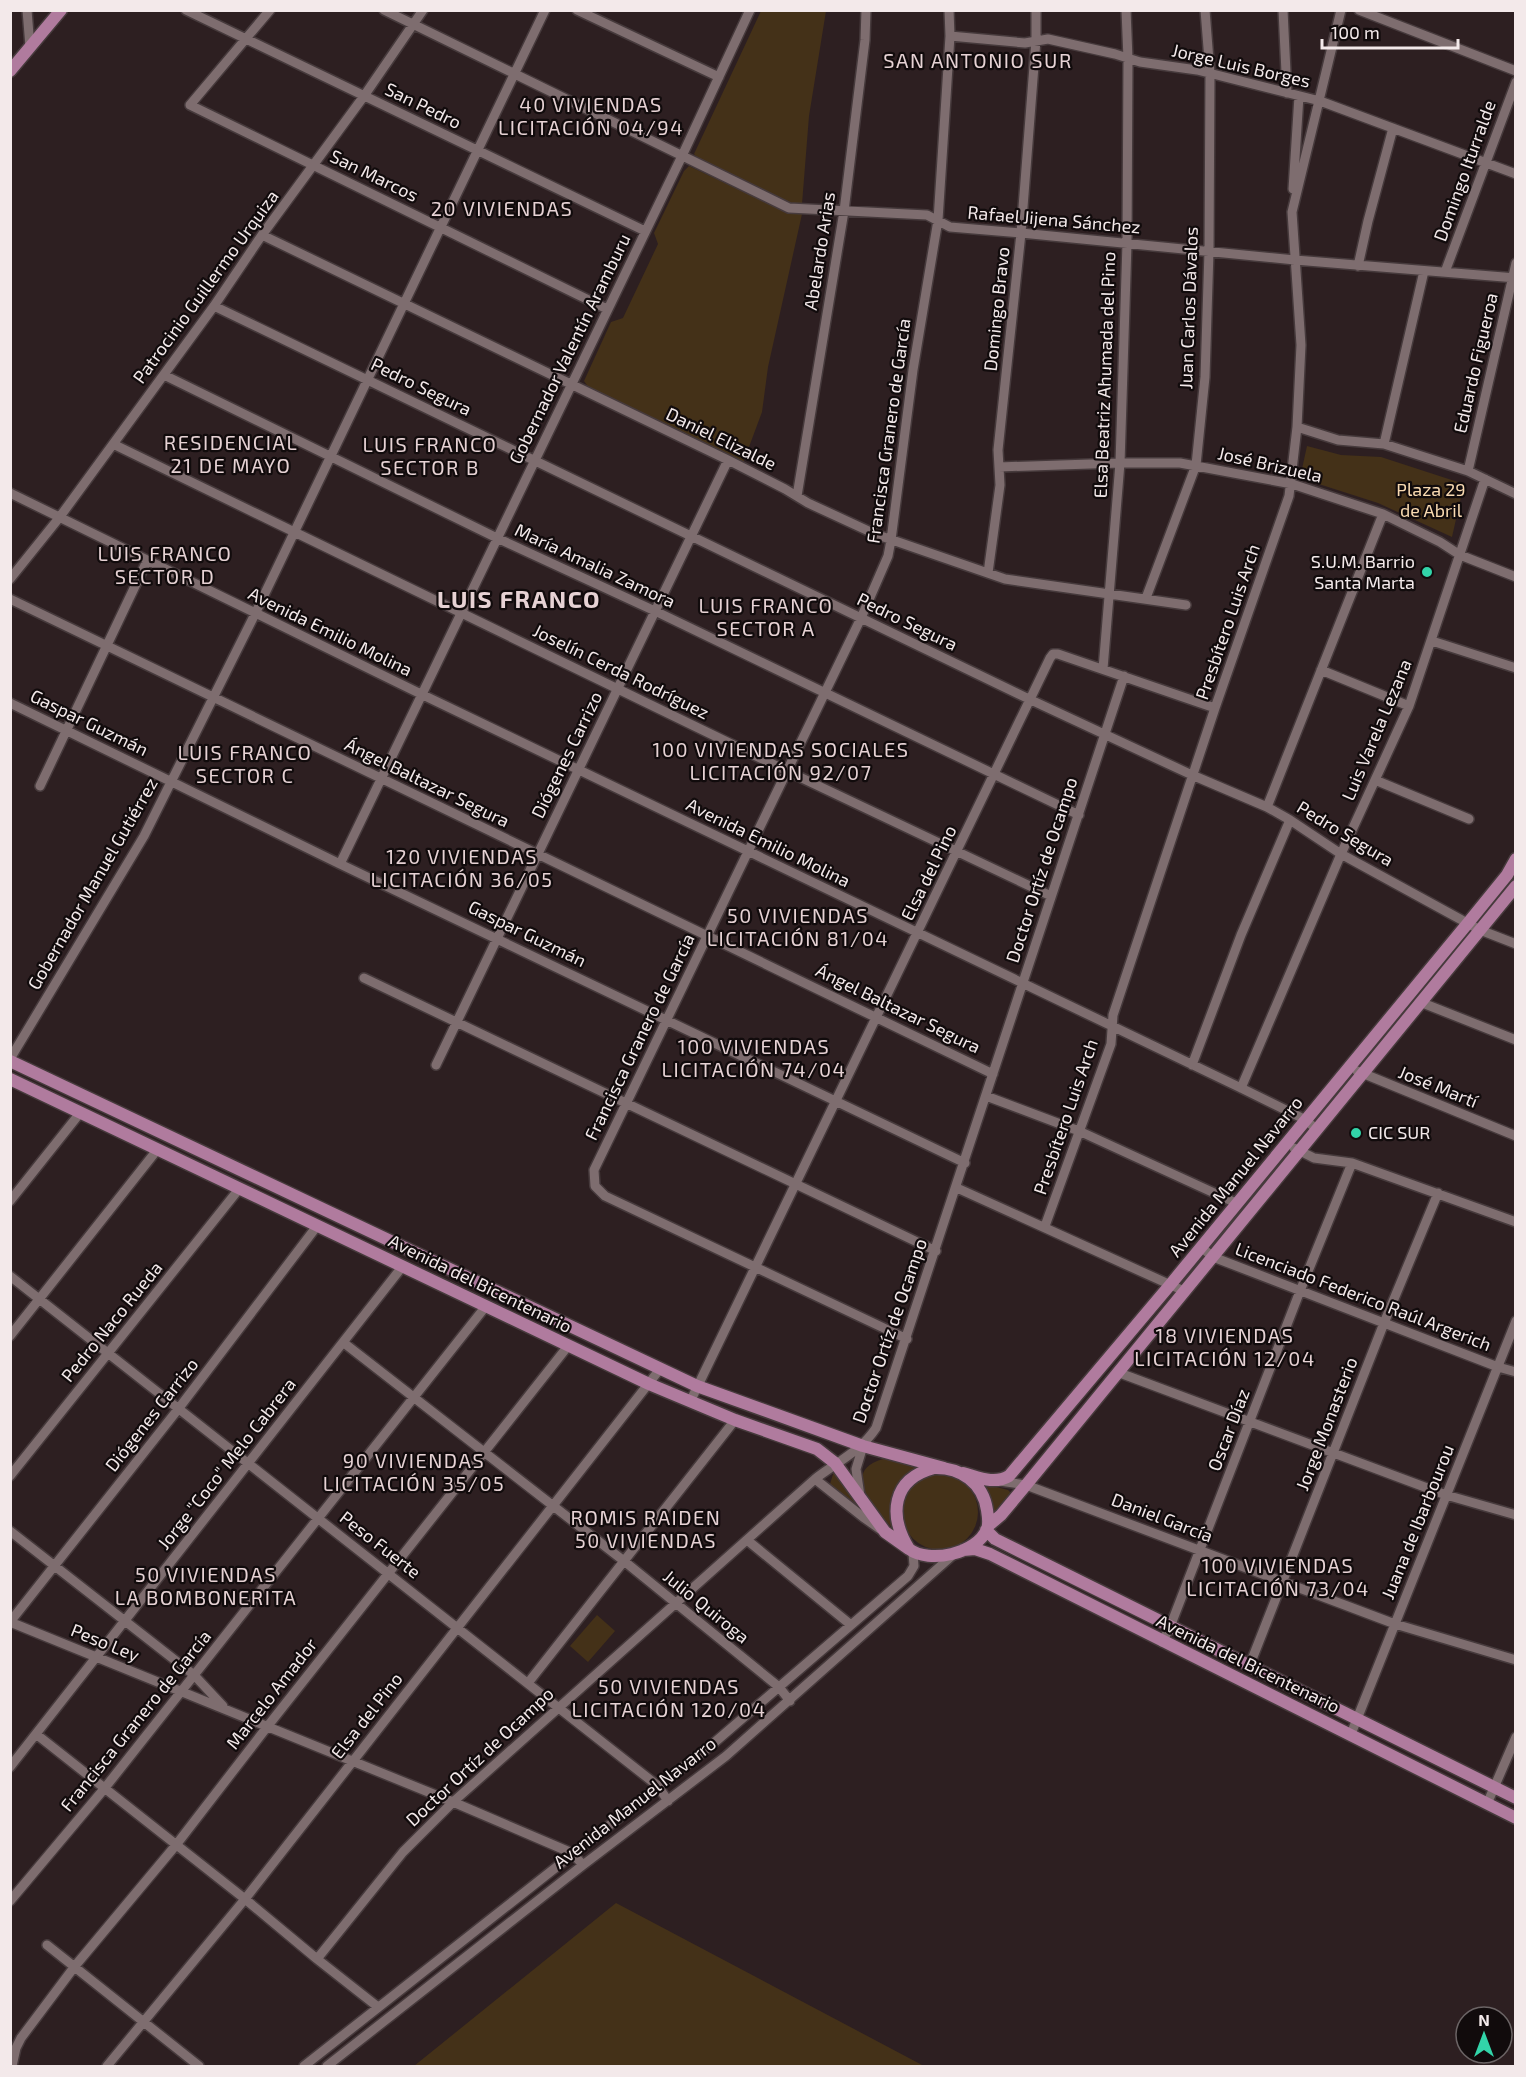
<svg xmlns="http://www.w3.org/2000/svg" width="1526" height="2077" font-family="'Exo 2',sans-serif">
<rect width="100%" height="100%" fill="#2d1f21"/>
<!-- green -->
<path fill="#443118" d="M761,11H826L809,116L802,204L790,203L698,159L694,154Z
M689,166L788,213L802,214L768,367L762,412L743,463L589,388L584,381L611,322L623,318L658,244L654,233L684,171Z
M1307,446L1341,455L1381,457L1464,484L1452,537L1378,503L1300,478Z
M883,1459L922,1467C893,1481 888,1497 893,1529C876,1510 839,1471 883,1459Z
M834,1471L863,1511L830,1484Z
M902 1512a38 38 0 1 1 76 0a38 38 0 1 1-76 0Z
M985,1484L1008,1490L1011,1493L994,1512L992,1511L982,1486Z
M597,1615L615,1631L588,1662L570,1646Z
M616,1903L924,2066H414Z"/>
<g fill="none" stroke-linecap="round" stroke-linejoin="round">
<!-- minor casing -->
<g stroke="#463a3c" stroke-width="12">
<path id="minor" d="M27,10L30,47
M186,10L645,231
M270,10L190,105L607,309
M384,10L789,208L927,215L950,227L1021,233L1295,260L1516,278
M577,10L719,77
M1283,10L1287,93
M1359,10L1516,71
M950,36L1025,43L1048,39L1115,54L1140,62L1197,70L1320,101L1516,174
M1293,189L1299,96
M262,235L728,460L785,489L808,503L875,534L1005,579L1186,605
M1358,266L1368,221L1393,128
M1445,272L1516,82
M214,306L1031,700L1192,775L1267,807L1290,820L1341,854L1480,930L1516,944
M164,375L497,538L655,611L1079,815
M1297,427L1338,440L1384,444L1468,471L1516,494
M113,444L787,771L1051,896
M1384,444L1424,271
M999,467L1120,463H1180L1292,484L1383,514L1440,542L1460,555L1516,577
M1468,471L1516,263
M10,493L423,695L1241,1088L1306,1120L1316,1129
M797,496L844,211L865,40L866,10
M988,573L1000,485L998,450L1021,233L1036,40V10
M10,579L59,518L214,306L262,235L364,96L423,10
M1146,598L1196,465L1205,377L1209,251L1210,73L1205,10
M10,599L993,1074
M1432,641L1516,668
M1103,669L1120,463L1127,243L1128,59L1126,10
M1321,670L1409,706
M10,703L340,864L965,1163
M1375,780L1469,819
M40,786L147,561
M1267,807L1383,514
M340,864L682,156L750,10
M364,978L936,1251
M1420,1002L1516,1040
M10,1059L144,836L255,614L545,10
M436,1065L728,460
M1192,1065L1241,935L1290,820
M1357,1071L1516,1136
M1241,1088L1341,854L1409,706L1485,479
M986,1096L1079,1131L1236,1203
M1294,1148L1314,1158L1352,1163L1516,1222
M957,1188L1184,1291
M10,1201L80,1113
M1045,1226L1111,1044L1113,1015L1215,708L1289,496L1297,427L1301,345L1292,212L1341,10
M1201,1247L1213,1257L1498,1367L1516,1372
M10,1276L658,1786L668,1801
M10,1336L157,1150
M907,1339L605,1196L595,1186L594,1170L861,618L888,556L891,540L913,370L938,220L950,36L949,10
M344,1343L624,1561L779,1687L790,1701
M1117,1372L1446,1495L1516,1515
M690,1402L1050,658L1053,654H1058L1215,708
M10,1476L239,1189
M815,1479L863,1517L880,1529
M1000,1481L1026,1485L1395,1624L1516,1660
M860,1496L856,1469L863,1446
M10,1531L194,1675L223,1706
M747,1540L851,1625
M10,1622L453,1802L572,1853L583,1865
M10,1622L179,1408L317,1226
M1162,1642L1170,1627L1300,1291L1352,1163
M1249,1667L1384,1323L1438,1193
M528,1683L735,1420
M36,1734L245,1899L317,1959
M1351,1734L1516,1321
M10,1767L402,1267
M1487,1804L1516,1737
M10,1901L104,1789L486,1306
M47,1945L199,2066
M378,2007L317,1959L403,1852L453,1802L815,1479C837,1462 861,1451 876,1428L1124,676
M12,2066L16,2048L21,2038L75,1966L176,1845L267,1727L568,1346
M107,2066L245,1899L660,1369
M304,2066L715,1742L908,1576L914,1566L913,1553
M327,2066L583,1865L726,1756L954,1554"/>
</g>
<!-- major casing -->
<g stroke="#463a3c" stroke-width="15">
<path id="major" d="M10,71L61,10
M10,1061L697,1386L863,1446L944,1468
M10,1079L649,1384L735,1420L817,1449L835,1463L885,1532L909,1549
M934,1468C961,1467 983,1483 987,1510C988,1516 989,1524 987,1529C977,1554 929,1564 909,1549C888,1515 892,1479 934,1468Z
M963,1473C978,1477 994,1485 1009,1476L1170,1285L1468,923L1507,875L1516,859
M988,1526L1001,1515L1026,1485L1516,886
M986,1530L995,1539L1516,1798
M963,1550L975,1549L990,1554L1516,1818"/>
</g>
<!-- minor -->
<use href="#minor" stroke="#7e6d6f" stroke-width="9"/>
<!-- major -->
<use href="#major" stroke="#b07b9e" stroke-width="12"/>
</g>
<!-- markers -->
<g fill="#32d4a9" stroke="#110b0c" stroke-width="2">
<circle cx="1427" cy="572" r="6"/>
<circle cx="1356" cy="1133" r="6"/>
</g>
<g text-anchor="middle" stroke-width="4.5" stroke-linejoin="round" paint-order="stroke">
<!-- street labels -->
<g font-size="18" fill="#f3e9ea" stroke="#110b0c">
<text transform="translate(1241 66) rotate(13)" y="6">Jorge Luis Borges</text>
<text transform="translate(423 106) rotate(26)" y="6">San Pedro</text>
<text transform="translate(1465 171) rotate(-70)" y="6">Domingo Iturralde</text>
<text transform="translate(374 176) rotate(26)" y="6">San Marcos</text>
<text transform="translate(1054 220) rotate(5)" y="6">Rafael Jijena Sánchez</text>
<text transform="translate(820 251) rotate(-81)" y="6">Abelardo Arias</text>
<text transform="translate(206 287) rotate(-54)" y="6">Patrocinio Guillermo Urquiza</text>
<text transform="translate(1189 308) rotate(-88)" y="6">Juan Carlos Dávalos</text>
<text transform="translate(997 309) rotate(-84)" y="6">Domingo Bravo</text>
<text transform="translate(570 349) rotate(-64)" y="6">Gobernador Valentín Aramburu</text>
<text transform="translate(1476 363) rotate(-77)" y="6">Eduardo Figueroa</text>
<text transform="translate(1105 375) rotate(-88)" y="6">Elsa Beatriz Ahumada del Pino</text>
<text transform="translate(421 387) rotate(26)" y="6">Pedro Segura</text>
<text transform="translate(889 431) rotate(-82)" y="6">Francisca Granero de García</text>
<text transform="translate(721 439) rotate(26)" y="6">Daniel Elizalde</text>
<text transform="translate(1270 465) rotate(13)" y="6">José Brizuela</text>
<text transform="translate(595 566) rotate(25)" y="6">María Amalia Zamora</text>
<text transform="translate(907 622) rotate(26)" y="6">Pedro Segura</text>
<text transform="translate(1228 622) rotate(-71)" y="6">Presbítero Luis Arch</text>
<text transform="translate(330 632) rotate(26)" y="6">Avenida Emilio Molina</text>
<text transform="translate(621 672) rotate(26)" y="6">Joselín Cerda Rodríguez</text>
<text transform="translate(89 723) rotate(26)" y="6">Gaspar Guzmán</text>
<text transform="translate(1377 730) rotate(-67)" y="6">Luis Varela Lezana</text>
<text transform="translate(567 755) rotate(-64)" y="6">Diógenes Carrizo</text>
<text transform="translate(427 783) rotate(26)" y="6">Ángel Baltazar Segura</text>
<text transform="translate(1345 834) rotate(31)" y="6">Pedro Segura</text>
<text transform="translate(768 843) rotate(26)" y="6">Avenida Emilio Molina</text>
<text transform="translate(1042 870) rotate(-72)" y="6">Doctor Ortíz de Ocampo</text>
<text transform="translate(929 873) rotate(-64)" y="6">Elsa del Pino</text>
<text transform="translate(93 884) rotate(-60)" y="6">Gobernador Manuel Gutiérrez</text>
<text transform="translate(527 934) rotate(26)" y="6">Gaspar Guzmán</text>
<text transform="translate(898 1009) rotate(26)" y="6">Ángel Baltazar Segura</text>
<text transform="translate(640 1037) rotate(-64)" y="6">Francisca Granero de García</text>
<text transform="translate(1438 1087) rotate(22)" y="6">José Martí</text>
<text transform="translate(1066 1117) rotate(-71)" y="6">Presbítero Luis Arch</text>
<text transform="translate(1236 1177) rotate(-51)" y="6">Avenida Manuel Navarro</text>
<text transform="translate(480 1284) rotate(26)" y="6">Avenida del Bicentenario</text>
<text transform="translate(1363 1297) rotate(21)" y="6">Licenciado Federico Raúl Argerich</text>
<text transform="translate(112 1322) rotate(-51)" y="6">Pedro Naco Rueda</text>
<text transform="translate(890 1331) rotate(-71)" y="6">Doctor Ortíz de Ocampo</text>
<text transform="translate(152 1415) rotate(-52)" y="6">Diógenes Carrizo</text>
<text transform="translate(1327 1424) rotate(-69)" y="6">Jorge Monasterio</text>
<text transform="translate(1229 1430) rotate(-69)" y="6">Oscar Díaz</text>
<text transform="translate(227 1464) rotate(-52)" y="6">Jorge "Coco" Melo Cabrera</text>
<text transform="translate(1162 1518) rotate(21)" y="6">Daniel García</text>
<text transform="translate(1418 1522) rotate(-68)" y="6">Juana de Ibarbourou</text>
<text transform="translate(380 1545) rotate(38)" y="6">Peso Fuerte</text>
<text transform="translate(706 1607) rotate(39)" y="6">Julio Quiroga</text>
<text transform="translate(105 1643) rotate(22)" y="6">Peso Ley</text>
<text transform="translate(1248 1664) rotate(26)" y="6">Avenida del Bicentenario</text>
<text transform="translate(272 1694) rotate(-52)" y="6">Marcelo Amador</text>
<text transform="translate(367 1716) rotate(-52)" y="6">Elsa del Pino</text>
<text transform="translate(136 1721) rotate(-51)" y="6">Francisca Granero de García</text>
<text transform="translate(480 1757) rotate(-43)" y="6">Doctor Ortíz de Ocampo</text>
<text transform="translate(635 1803) rotate(-38)" y="6">Avenida Manuel Navarro</text>
</g>
<!-- park labels -->
<g font-size="18" fill="#f9dab1" stroke="#110b0c">
<text x="1431" y="496">Plaza 29<tspan x="1431" dy="21">de Abril</tspan></text>
</g>
<!-- poi labels -->
<g font-size="18" fill="#f3e9ea" stroke="#110b0c" text-anchor="end">
<text x="1415" y="568">S.U.M. Barrio<tspan x="1415" dy="21">Santa Marta</tspan></text>
<text x="1368" y="1139" text-anchor="start">CIC SUR</text>
</g>
<!-- neighbourhood labels -->
<g font-size="20" letter-spacing="1.5" fill="#e6d2d4" stroke="#110b0c">
<text x="978" y="68">SAN ANTONIO SUR</text>
<text x="591" y="112">40 VIVIENDAS<tspan x="591" dy="23">LICITACIÓN 04/94</tspan></text>
<text x="502" y="216">20 VIVIENDAS</text>
<text x="231" y="450">RESIDENCIAL<tspan x="231" dy="23">21 DE MAYO</tspan></text>
<text x="430" y="452">LUIS FRANCO<tspan x="430" dy="23">SECTOR B</tspan></text>
<text x="165" y="561">LUIS FRANCO<tspan x="165" dy="23">SECTOR D</tspan></text>
<text x="766" y="613">LUIS FRANCO<tspan x="766" dy="23">SECTOR A</tspan></text>
<text x="781" y="757">100 VIVIENDAS SOCIALES<tspan x="781" dy="23">LICITACIÓN 92/07</tspan></text>
<text x="245" y="760">LUIS FRANCO<tspan x="245" dy="23">SECTOR C</tspan></text>
<text x="462" y="864">120 VIVIENDAS<tspan x="462" dy="23">LICITACIÓN 36/05</tspan></text>
<text x="798" y="923">50 VIVIENDAS<tspan x="798" dy="23">LICITACIÓN 81/04</tspan></text>
<text x="754" y="1054">100 VIVIENDAS<tspan x="754" dy="23">LICITACIÓN 74/04</tspan></text>
<text x="1225" y="1343">18 VIVIENDAS<tspan x="1225" dy="23">LICITACIÓN 12/04</tspan></text>
<text x="414" y="1468">90 VIVIENDAS<tspan x="414" dy="23">LICITACIÓN 35/05</tspan></text>
<text x="646" y="1525">ROMIS RAIDEN<tspan x="646" dy="23">50 VIVIENDAS</tspan></text>
<text x="1278" y="1573">100 VIVIENDAS<tspan x="1278" dy="23">LICITACIÓN 73/04</tspan></text>
<text x="206" y="1582">50 VIVIENDAS<tspan x="206" dy="23">LA BOMBONERITA</tspan></text>
<text x="669" y="1694">50 VIVIENDAS<tspan x="669" dy="23">LICITACIÓN 120/04</tspan></text>
</g>
<!-- district labels -->
<g font-size="24" font-weight="bold" letter-spacing="1.5" fill="#e6d2d4" stroke="#110b0c">
<text x="519" y="608">LUIS FRANCO</text>
</g>
</g>
<!-- border -->
<rect width="1526" height="2077" fill="none" stroke="#f3e9ea" stroke-width="24"/>
<!-- north arrow -->
<g transform="translate(1484 2035)"><circle r="28" fill="#110b0c" stroke="#6b6465" stroke-width="1.5"/>
<path d="M0-4.5L10 22L0 15L-10 22Z" fill="#32d4a9"/>
<text y="-9" font-size="16" font-weight="bold" text-anchor="middle" fill="#f3e9ea">N</text>
</g>
<!-- scale -->
<path d="M1322 39v9h136v-9" fill="none" stroke="#f3e9ea" stroke-width="3"/>
<text x="1331" y="39" font-size="18" fill="#f3e9ea" stroke="#110b0c" stroke-width="4.5" paint-order="stroke">100 m</text>
</svg>
